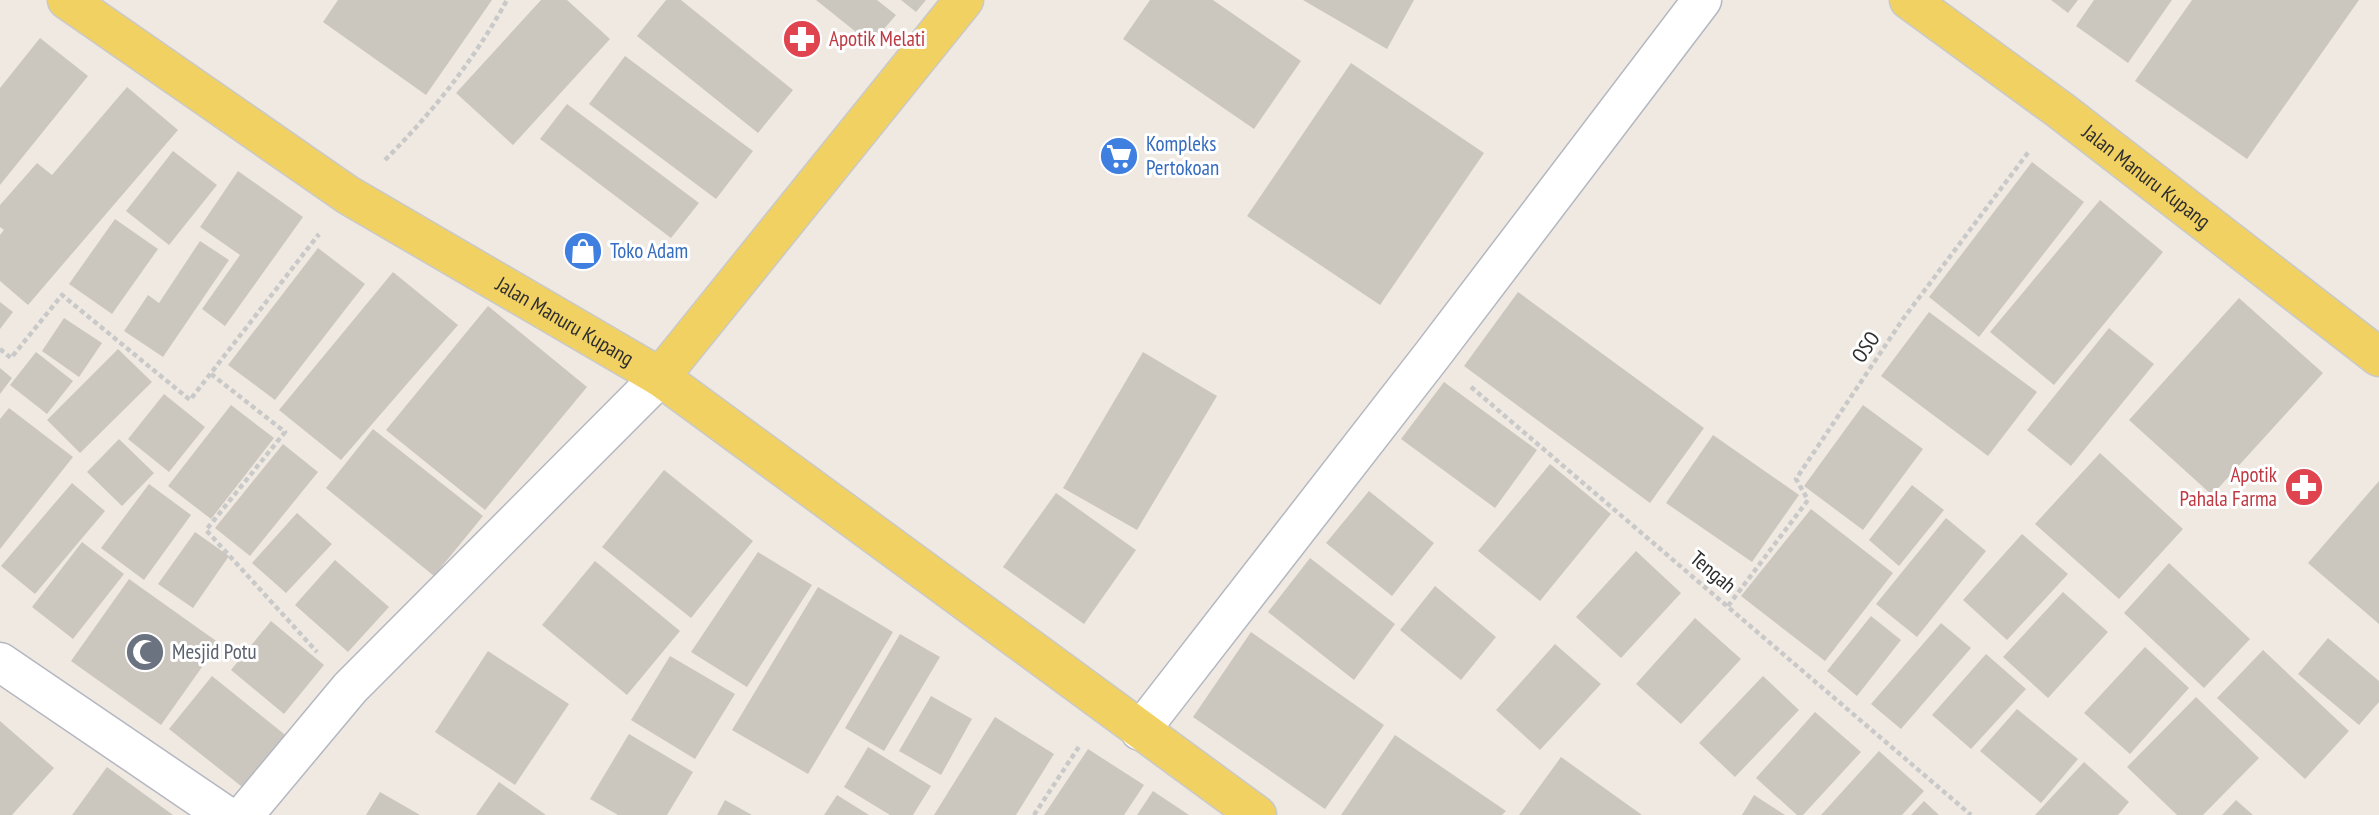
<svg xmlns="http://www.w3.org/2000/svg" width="2379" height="815" font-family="'PT Sans Narrow',sans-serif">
<rect width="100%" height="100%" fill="#efe9e1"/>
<!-- building -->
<path fill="#cbc7bf" d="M338,0H492L426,95L323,22Z
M541,0H567L610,39L513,145L456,93Z
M666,0H681L793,90L758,133L637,36Z
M816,0H877L896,15L871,44Z
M901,0H926L916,12Z
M1150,0H1213L1301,61L1254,129L1123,39Z
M1303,0H1414L1387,49Z
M2051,0H2078L2068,13Z
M2094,0H2172L2128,63L2076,26Z
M2192,0H2359L2247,159L2135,81Z
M40,38L88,76L0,185V88Z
M625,56L753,151L716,199L589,104Z
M1351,63L1484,153L1380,305L1247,216Z
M127,87L178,130L28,305L0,281V235L4,230L0,227V205L37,163L52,175Z
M567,104L699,203L671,238L540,139Z
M173,151L217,185L169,245L126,211Z
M2032,162L2084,202L1979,337L1929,297Z
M238,171L303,217L225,326L202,309L240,255L200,227Z
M2100,200L2163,252L2054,385L1990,332Z
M115,219L158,249L112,314L69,284Z
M200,241L229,260L163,357L124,331L148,295L159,303Z
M318,248L365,284L275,400L228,365Z
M393,272L458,325L341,460L279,410Z
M1518,292L1704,428L1650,503L1464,366Z
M2239,298L2323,373L2212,495L2129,420Z
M0,302L13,312L0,329Z
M488,306L587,387L485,510L386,430Z
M1929,312L2037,392L1988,456L1881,376Z
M64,318L102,343L79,377L42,351Z
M2109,328L2154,364L2071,466L2027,430Z
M118,349L152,382L80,453L47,420Z
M36,352L73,381L47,414L10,385Z
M1143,352L1217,396L1137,530L1063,488Z
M0,368L12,378L0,394Z
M1444,382L1537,450L1495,508L1401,439Z
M164,394L205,427L169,472L128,439Z
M231,405L274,438L211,519L168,486Z
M1863,405L1923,449L1863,530L1804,486Z
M9,408L73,457L0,549V419Z
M373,429L483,516L434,576L326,488Z
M1713,435L1799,495L1752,562L1666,503Z
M119,439L154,473L122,506L87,472Z
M283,444L318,472L250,556L215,528Z
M2100,453L2183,529L2119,599L2035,524Z
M1550,464L1611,514L1540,601L1478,551Z
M664,470L753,541L691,618L602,547Z
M2379,481V624L2308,563Z
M72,483L105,511L35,594L1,566Z
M149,484L191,515L144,580L101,548Z
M1912,485L1944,510L1899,566L1869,540Z
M1369,491L1434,543L1392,596L1326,543Z
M1056,493L1136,550L1084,624L1003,567Z
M1811,509L1893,573L1825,661L1741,596Z
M297,513L332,544L286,593L252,563Z
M1946,518L1986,551L1917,637L1876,604Z
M195,532L229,556L193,608L158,584Z
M2022,534L2068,574L2007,640L1963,600Z
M82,542L124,574L73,639L32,607Z
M1636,551L1681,593L1621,658L1576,617Z
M758,552L812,585L747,687L691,652Z
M1310,558L1395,624L1354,680L1268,612Z
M335,560L389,607L348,652L295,605Z
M595,561L680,631L627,695L542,625Z
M2169,563L2250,639L2204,688L2124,613Z
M129,579L219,643L161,725L71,661Z
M1435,586L1496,637L1461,680L1400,630Z
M818,587L893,632L808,774L732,730Z
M2063,592L2108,632L2048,698L2003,657Z
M1871,616L1901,640L1857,696L1827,671Z
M1695,618L1741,659L1681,724L1636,684Z
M271,621L324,665L284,714L231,670Z
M1941,623L1971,648L1901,729L1871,704Z
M1251,632L1384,725L1325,809L1193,717Z
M900,634L940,657L884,751L845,728Z
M2328,638L2379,681V702L2359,725L2298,674Z
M1555,644L1601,684L1540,750L1496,710Z
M2145,647L2189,688L2130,754L2084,713Z
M2263,650L2349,731L2305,779L2217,698Z
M488,651L569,704L515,785L435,732Z
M1986,654L2026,689L1971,749L1932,715Z
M670,656L735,694L695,759L631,720Z
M212,676L289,738L246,790L169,729Z
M1763,676L1799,710L1735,777L1699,743Z
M931,696L972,719L941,775L899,751Z
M2196,697L2259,758L2203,815H2177L2127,767Z
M2017,709L2078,759L2041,803L1980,751Z
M1815,712L1861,752L1803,815H1797L1756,778Z
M995,717L1054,754L1016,815H934Z
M0,721L54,768L12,815H0Z
M629,734L693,772L667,815H618L590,799Z
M1395,735L1506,811L1502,815H1341Z
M868,747L931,786L913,815H890L844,787Z
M1088,749L1144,785L1124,815H1044Z
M1879,751L1924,791L1902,815H1821Z
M1561,757L1642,815H1519Z
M2084,762L2129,802L2118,815H2035Z
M107,767L173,815H72Z
M499,782L546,815H476Z
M1153,791L1189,815H1137Z
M380,792L420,815H366Z
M837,795L869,815H824Z
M1754,795L1785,815H1742Z
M725,800L752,815H717Z
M2236,800L2253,815H2222Z
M1924,801L1939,815H1911Z"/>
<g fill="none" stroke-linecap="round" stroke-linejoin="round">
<!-- minor casing -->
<g stroke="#b4b7c1" stroke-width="41">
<path id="minor" d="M0,662L225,815
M1140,731L1433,354L1702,0
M244,815L350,688L660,377"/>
</g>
<!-- primary casing -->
<g stroke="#c9c9c9" stroke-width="41">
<g id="primary">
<path id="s1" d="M67,0L348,195L660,377L1257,815"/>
<path id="s2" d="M1909,0L2060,110L2379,357"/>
<path d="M660,377L964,0"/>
</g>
</g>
<!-- path -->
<path stroke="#c9c9c9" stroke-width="4.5" stroke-dasharray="5 3.5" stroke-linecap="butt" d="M385,160C433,112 474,60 507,0
M0,349L11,358L62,295L190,400L319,234
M211,374L285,432L206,530L317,652
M1471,387L1971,815
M1728,606L1808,500L1796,479L1903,319L2030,150
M1034,815L1080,745"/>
<!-- minor -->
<use href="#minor" stroke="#fff" stroke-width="38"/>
<!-- primary -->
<use href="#primary" stroke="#f2d163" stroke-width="38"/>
</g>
<!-- icons -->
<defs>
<g id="pharmacy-disc" transform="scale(2.0125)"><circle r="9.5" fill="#e0444e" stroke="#fff"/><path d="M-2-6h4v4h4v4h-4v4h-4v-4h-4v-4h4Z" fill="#fff"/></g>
<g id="supermarket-disc" transform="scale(2.0125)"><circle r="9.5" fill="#3f7fe0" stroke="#fff"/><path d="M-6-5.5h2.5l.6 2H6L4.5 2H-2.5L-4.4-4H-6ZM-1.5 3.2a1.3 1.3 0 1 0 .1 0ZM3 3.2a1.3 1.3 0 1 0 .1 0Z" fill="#fff"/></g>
<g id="shop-disc" transform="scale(2.0125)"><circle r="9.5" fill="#3f7fe0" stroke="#fff"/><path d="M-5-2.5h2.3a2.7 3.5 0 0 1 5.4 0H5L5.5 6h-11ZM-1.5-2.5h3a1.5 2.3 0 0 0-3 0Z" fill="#fff"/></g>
<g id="mosque-disc" transform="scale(2.0125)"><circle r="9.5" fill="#6b7280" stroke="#fff"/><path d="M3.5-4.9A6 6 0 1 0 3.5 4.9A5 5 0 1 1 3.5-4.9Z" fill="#fff"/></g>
</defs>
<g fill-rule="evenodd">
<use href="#pharmacy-disc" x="802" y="39"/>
<use href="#supermarket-disc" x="1119" y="156"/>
<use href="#shop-disc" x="583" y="251"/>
<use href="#pharmacy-disc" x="2304" y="487"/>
<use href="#mosque-disc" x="145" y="652"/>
</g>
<g text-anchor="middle" stroke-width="6" stroke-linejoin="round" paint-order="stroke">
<!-- health labels -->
<g font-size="21" fill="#be3a42" stroke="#fff" text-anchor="start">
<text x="829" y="46">Apotik Melati</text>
<text x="2277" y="482" text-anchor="end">Apotik<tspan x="2277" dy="24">Pahala Farma</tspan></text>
</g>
<!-- shop labels -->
<g font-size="21" fill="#366cbe" stroke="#fff" text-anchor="start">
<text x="1146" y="151">Kompleks<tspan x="1146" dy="24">Pertokoan</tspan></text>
<text x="610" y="258">Toko Adam</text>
</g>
<!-- street labels -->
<g font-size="21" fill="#2e2e2e" stroke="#fff">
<text dy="7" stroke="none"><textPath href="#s2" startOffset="296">Jalan Manuru Kupang</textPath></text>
<text dy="7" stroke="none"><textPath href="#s1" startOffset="593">Jalan Manuru Kupang</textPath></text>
<text transform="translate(1866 347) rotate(-56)" y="7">OSO</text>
<text transform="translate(1713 572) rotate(40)" y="7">Tengah</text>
</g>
<!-- worship labels -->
<g font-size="21" fill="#5b616d" stroke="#fff" text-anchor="start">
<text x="172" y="659">Mesjid Potu</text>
</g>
</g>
</svg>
